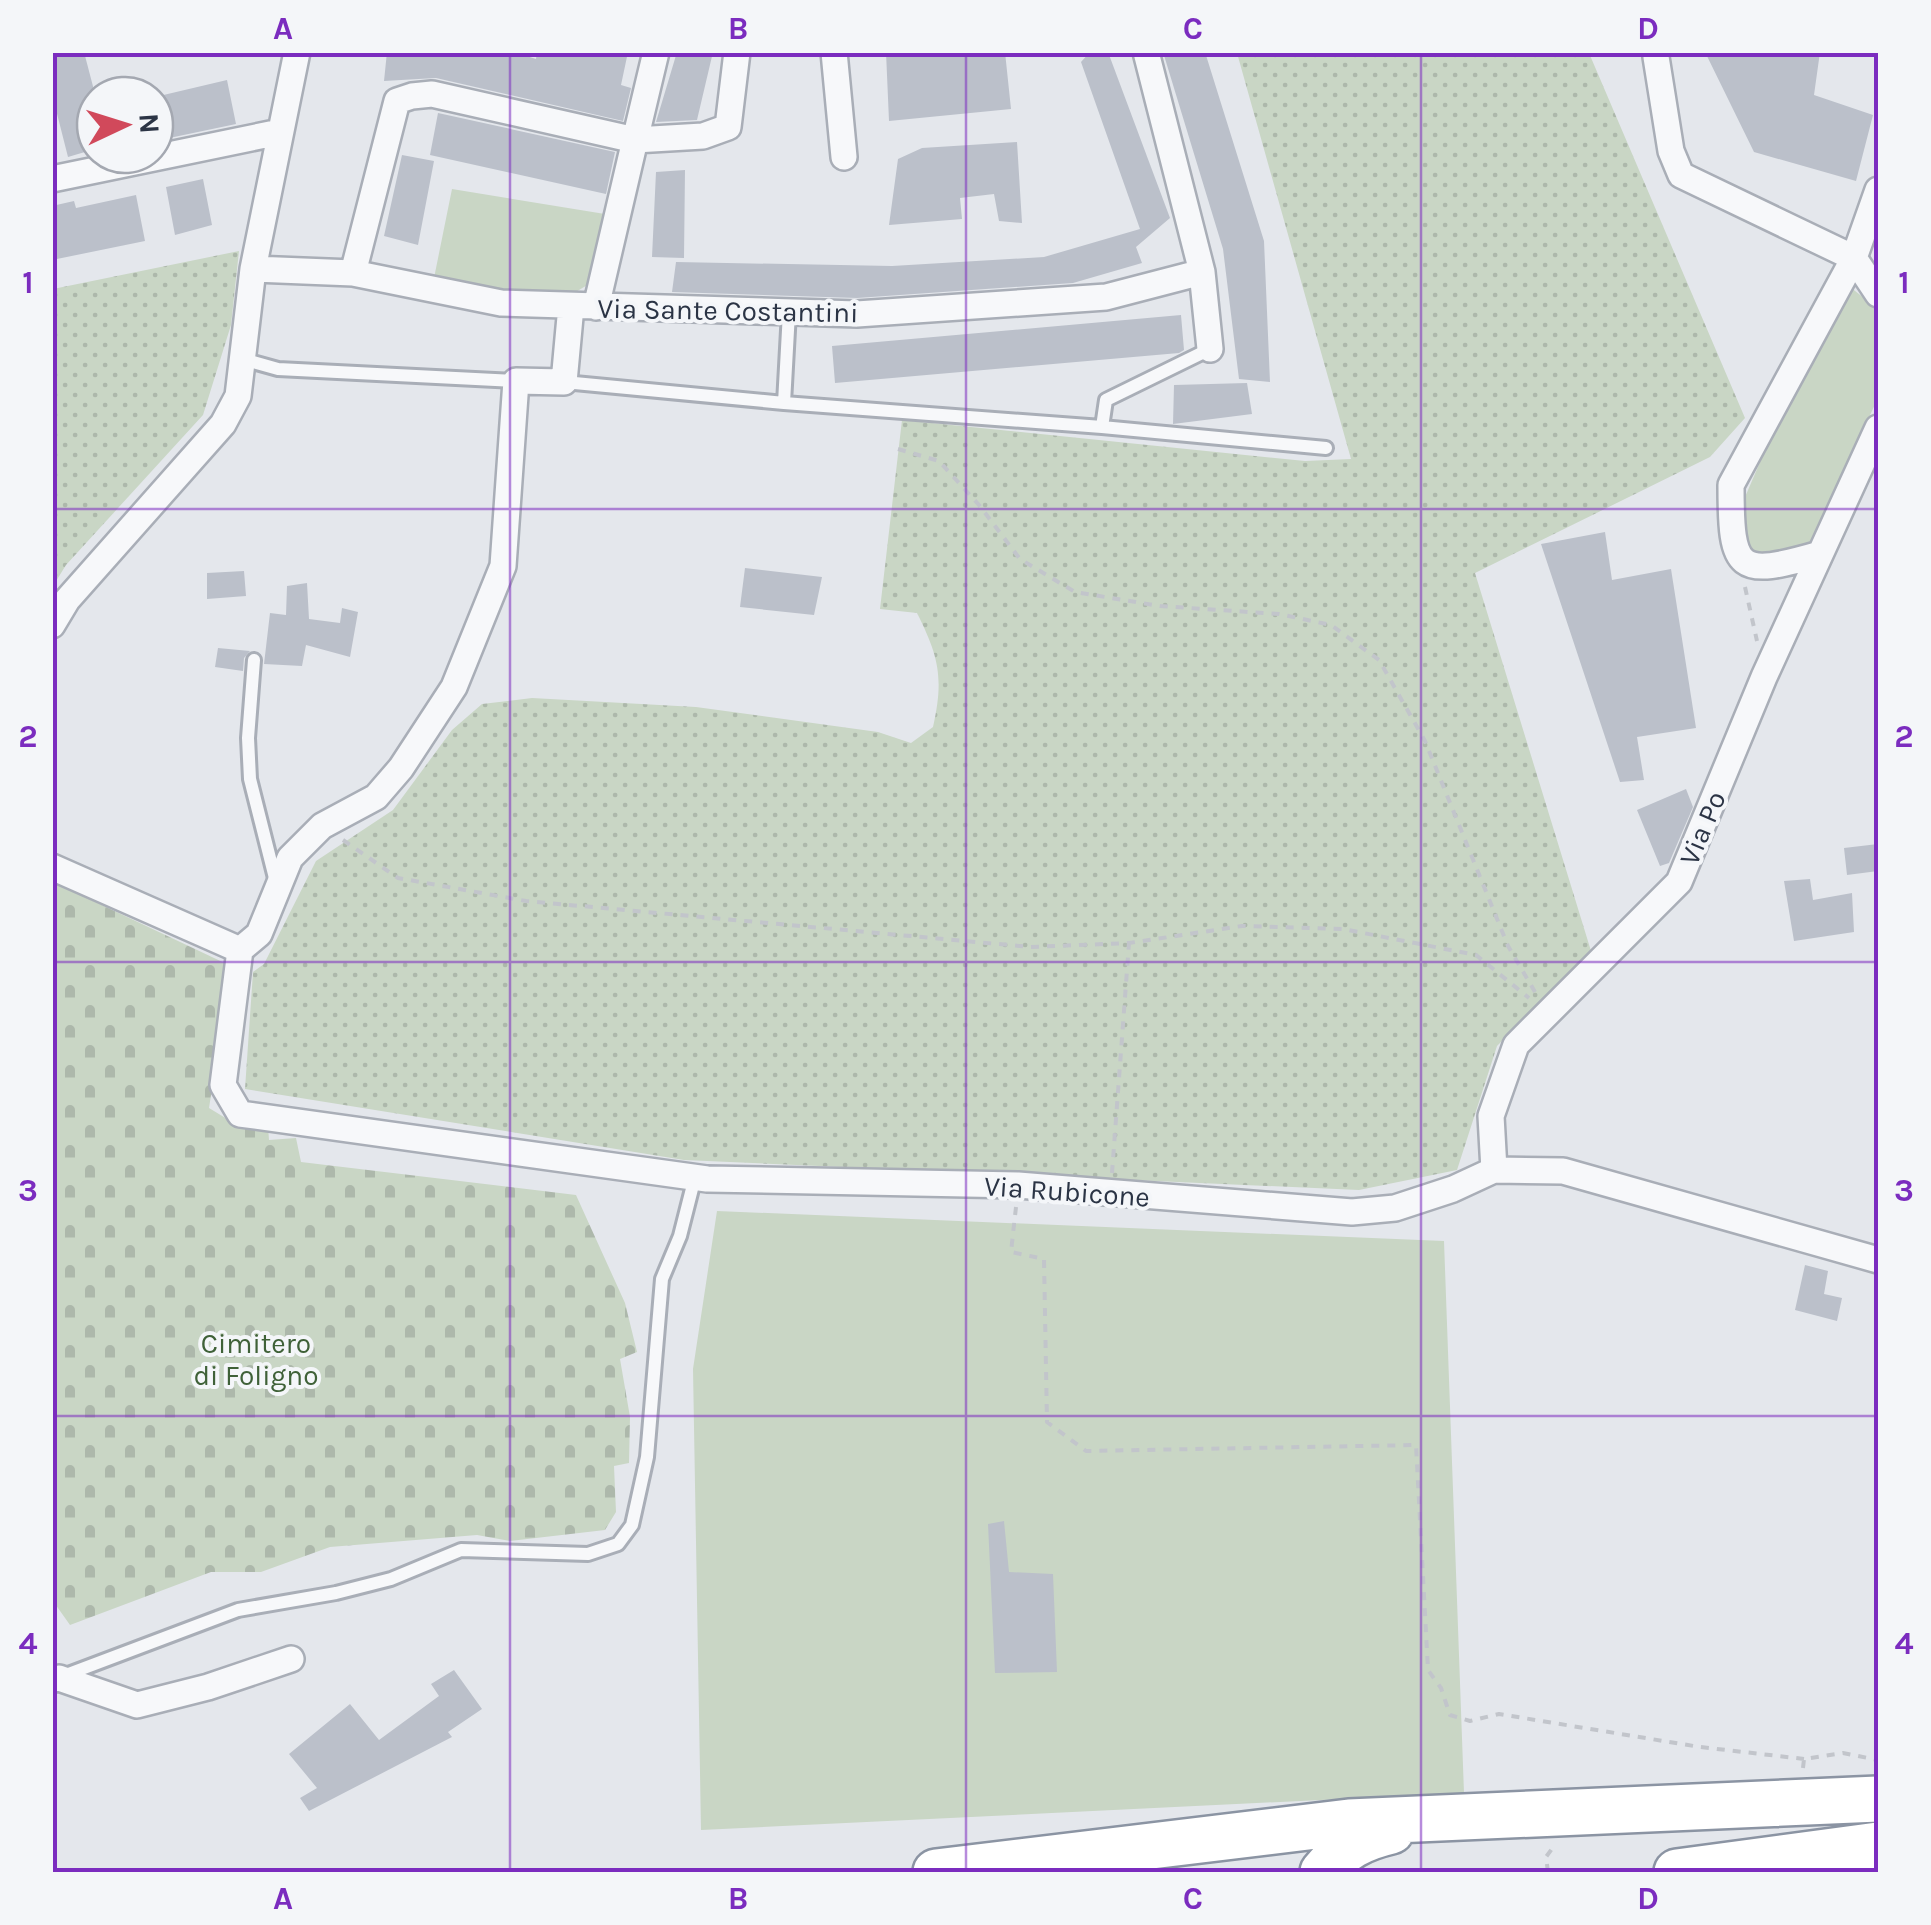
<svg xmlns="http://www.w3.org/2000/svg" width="1931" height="1925" font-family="Karla,sans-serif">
<defs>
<pattern id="grass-dots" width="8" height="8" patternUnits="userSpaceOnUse" patternTransform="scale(2.5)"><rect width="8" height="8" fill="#c9d6c5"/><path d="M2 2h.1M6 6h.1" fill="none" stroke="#adb8ab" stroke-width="1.8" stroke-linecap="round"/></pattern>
<pattern id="cemetery-stones" width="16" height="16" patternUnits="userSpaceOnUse" patternTransform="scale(2.5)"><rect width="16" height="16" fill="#c9d6c5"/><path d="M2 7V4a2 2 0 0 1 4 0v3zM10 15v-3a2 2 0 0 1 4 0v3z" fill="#adb8ab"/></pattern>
</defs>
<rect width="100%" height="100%" fill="#e4e7ec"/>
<!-- grass -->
<path fill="url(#grass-dots)" d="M1237,53H1589L1745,418L1710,457L1475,573L1591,951L1497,1046L1457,1170L1359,1190L684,1160L245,1089L253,972L264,964L316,861L393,810L452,730L482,704L532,698L696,707L878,732L911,743L933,727C944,678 939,657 917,613L880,609L902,420L1305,461L1351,459Z
M239,251L231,325L203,415L66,565L53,586V289Z"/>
<!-- cemetery -->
<path fill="url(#cemetery-stones)" d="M53,882L231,966L209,1108L237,1125L268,1126L269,1140L296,1138L301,1162L576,1195L625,1303L637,1352L620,1359L630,1417L629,1463L614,1466L616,1512L605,1530L510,1541L477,1535L330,1547L261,1572H211L70,1625L53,1601Z"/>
<!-- park -->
<path fill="#c9d6c5" d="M452,189L611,215L594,281L569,296L433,283Z
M1850,287L1878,309V398L1812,540L1792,557L1769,558L1747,547L1742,504L1782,411L1823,342Z
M717,1211L1444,1241L1464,1793L701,1830L693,1369Z"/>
<!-- building -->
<path fill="#bbc0ca" d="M52,52H84L95,94V149L68,157L52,94Z
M387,52H514L536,59L537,52H628L621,85L631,88L623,121L436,78L384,81Z
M677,52H713L697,120L656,122Z
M886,52H1005L1011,109L889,121Z
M1090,52H1108L1170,218L1136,247L1142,263L1073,283L857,298L672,292L676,262L892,266L1044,257L1140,229L1081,62Z
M1163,52H1205L1264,241L1270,382L1239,379L1223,249Z
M1705,52H1820L1814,95L1873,115L1856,181L1754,152Z
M227,80L236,124L155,141V97Z
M438,113L615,152L606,194L430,155Z
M1017,142L1022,223L999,221L994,194L960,198L962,219L889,225L898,159L922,148Z
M402,155L434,161L418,245L384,236Z
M685,170L684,258L652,257L656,172Z
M203,179L212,225L175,235L166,187Z
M136,195L145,241L52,260V206L74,201L76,208Z
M1181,315L1184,350L1179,353L835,383L832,346Z
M1247,383L1252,414L1173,424L1174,385Z
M1605,532L1612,580L1671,569L1696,728L1637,737L1644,780L1620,782L1541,544Z
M745,568L822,577L814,615L740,607Z
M244,571L246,596L207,599V573Z
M307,583L309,619L340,623L342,608L358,612L350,657L306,645L302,666L264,664L270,613L286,615L287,586Z
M218,648L250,651L244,658L243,671L215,667Z
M1686,789L1693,807L1669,863L1660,866L1637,810Z
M1878,844V871L1847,875L1844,848Z
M1810,879L1813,900L1852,893L1854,932L1794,941L1784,881Z
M1805,1265L1828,1271L1824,1294L1842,1298L1837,1321L1795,1310Z
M1004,1521L1009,1572L1053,1574L1057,1672L995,1673L988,1524Z
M454,1670L482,1709L448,1732L452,1737L309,1811L300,1798L317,1788L289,1754L350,1704L379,1740L439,1696L431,1684Z"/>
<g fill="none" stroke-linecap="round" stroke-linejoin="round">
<!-- lane casing -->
<g stroke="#a9aeb7" stroke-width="18">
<path id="lane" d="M789,312L784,403L1102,427L1326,448
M242,359L278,369L516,381
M564,382L784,403
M1102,427L1106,400L1210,349
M254,660L248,738L250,779L276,882
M63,1676L238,1610L336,1593L391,1579L461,1550L588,1554L618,1544L632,1525L647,1457L662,1279L680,1236L695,1177"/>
</g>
<!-- street casing -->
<g stroke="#a9aeb7" stroke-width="30">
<path id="street" d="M834,52L844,157
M1146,52L1202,272L1210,349
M1656,57L1671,151L1681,175L1854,258
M52,179L280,132
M1854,258L1878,294
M253,269L353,273L501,303L857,314L1106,297L1202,272
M353,273L397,101L412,96L432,94L635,140L656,52
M596,307L635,140L703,136L728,127L737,52
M1820,554C1737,578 1731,572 1731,485L1854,258L1878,190
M52,625L67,600L223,424L238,396L253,269L297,52
M52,867L240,950L223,1085L240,1114L707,1179L1018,1185L1352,1212L1395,1208L1453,1189L1494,1170L1563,1171L1878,1260
M240,950L259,934L290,858L322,826L376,797L401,768L454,687L503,566L516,381L564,382L571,306
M1494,1170L1491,1116L1516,1045L1679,882L1764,677L1878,428
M52,1679L59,1678L137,1705L208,1687L291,1659"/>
</g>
<!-- highway casing -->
<g stroke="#8b94a3" stroke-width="50">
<path id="highway" d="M936,1872L1349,1822L1878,1799
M1323,1872C1342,1848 1361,1838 1391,1831
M1677,1872L1878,1845"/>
</g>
<!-- path -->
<path stroke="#c2c5cb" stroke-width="4" stroke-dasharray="8 8" stroke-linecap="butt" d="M898,449L939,461L979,505L1020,559L1075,592L1160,606L1279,614L1331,625L1379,660L1425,741L1508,946L1535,992
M1745,587L1757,641
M343,840L398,878L526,901L1031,947L1129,943L1242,926L1343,929L1476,955L1529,998
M1112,1173L1129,943
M1016,1207L1011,1252L1044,1259L1047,1422L1086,1451L1416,1445L1428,1670L1441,1688L1450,1715L1470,1721L1499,1714L1700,1747L1804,1759
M1803,1768L1804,1759L1843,1753L1878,1760
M1548,1872L1546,1857L1554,1846"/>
<!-- lane -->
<use href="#lane" stroke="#f7f8fa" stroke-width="12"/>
<!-- street -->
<use href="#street" stroke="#f7f8fa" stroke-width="25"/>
<!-- highway -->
<use href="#highway" stroke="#fff" stroke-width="45"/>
</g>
<!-- grid -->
<path fill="none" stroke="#7b2cbf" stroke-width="2.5" stroke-opacity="0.55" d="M510,52V1872M966,52V1872M1421,52V1872M52,509H1878M52,962H1878M52,1416H1878"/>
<g text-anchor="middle" stroke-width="8" stroke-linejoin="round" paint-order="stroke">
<!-- street labels -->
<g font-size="28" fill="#2b3445" stroke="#f4f6f9">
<text transform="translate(728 310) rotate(1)" y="10">Via Sante Costantini</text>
<text transform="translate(1702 828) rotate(-67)" y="10">Via Po</text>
<text transform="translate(1067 1191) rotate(4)" y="10">Via Rubicone</text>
</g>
<!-- park labels -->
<g font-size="28" fill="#3f6138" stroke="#f4f6f9">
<text x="256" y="1353">Cimitero<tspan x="256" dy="32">di Foligno</tspan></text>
</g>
</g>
<!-- border -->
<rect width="1931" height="1925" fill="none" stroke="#f4f6f9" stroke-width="110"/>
<!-- north arrow -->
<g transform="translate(125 125) rotate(86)"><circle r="48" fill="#f4f6f9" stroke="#a4a8b1" stroke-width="2.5"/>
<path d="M0-8L18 38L0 25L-18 38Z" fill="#d1495b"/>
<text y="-15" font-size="28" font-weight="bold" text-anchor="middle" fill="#2b3445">N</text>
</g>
<rect x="55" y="55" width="1821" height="1815" fill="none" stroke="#7b2cbf" stroke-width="4"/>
<g font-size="32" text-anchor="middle" font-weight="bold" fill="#7b2cbf">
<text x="283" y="39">A</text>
<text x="738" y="39">B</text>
<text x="1193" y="39">C</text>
<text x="1648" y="39">D</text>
<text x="28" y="293">1</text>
<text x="1904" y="293">1</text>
<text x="28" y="747">2</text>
<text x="1904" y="747">2</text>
<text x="28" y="1201">3</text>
<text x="1904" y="1201">3</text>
<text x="28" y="1654">4</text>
<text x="1904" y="1654">4</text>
<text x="283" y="1909">A</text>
<text x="738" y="1909">B</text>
<text x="1193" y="1909">C</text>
<text x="1648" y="1909">D</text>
</g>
</svg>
